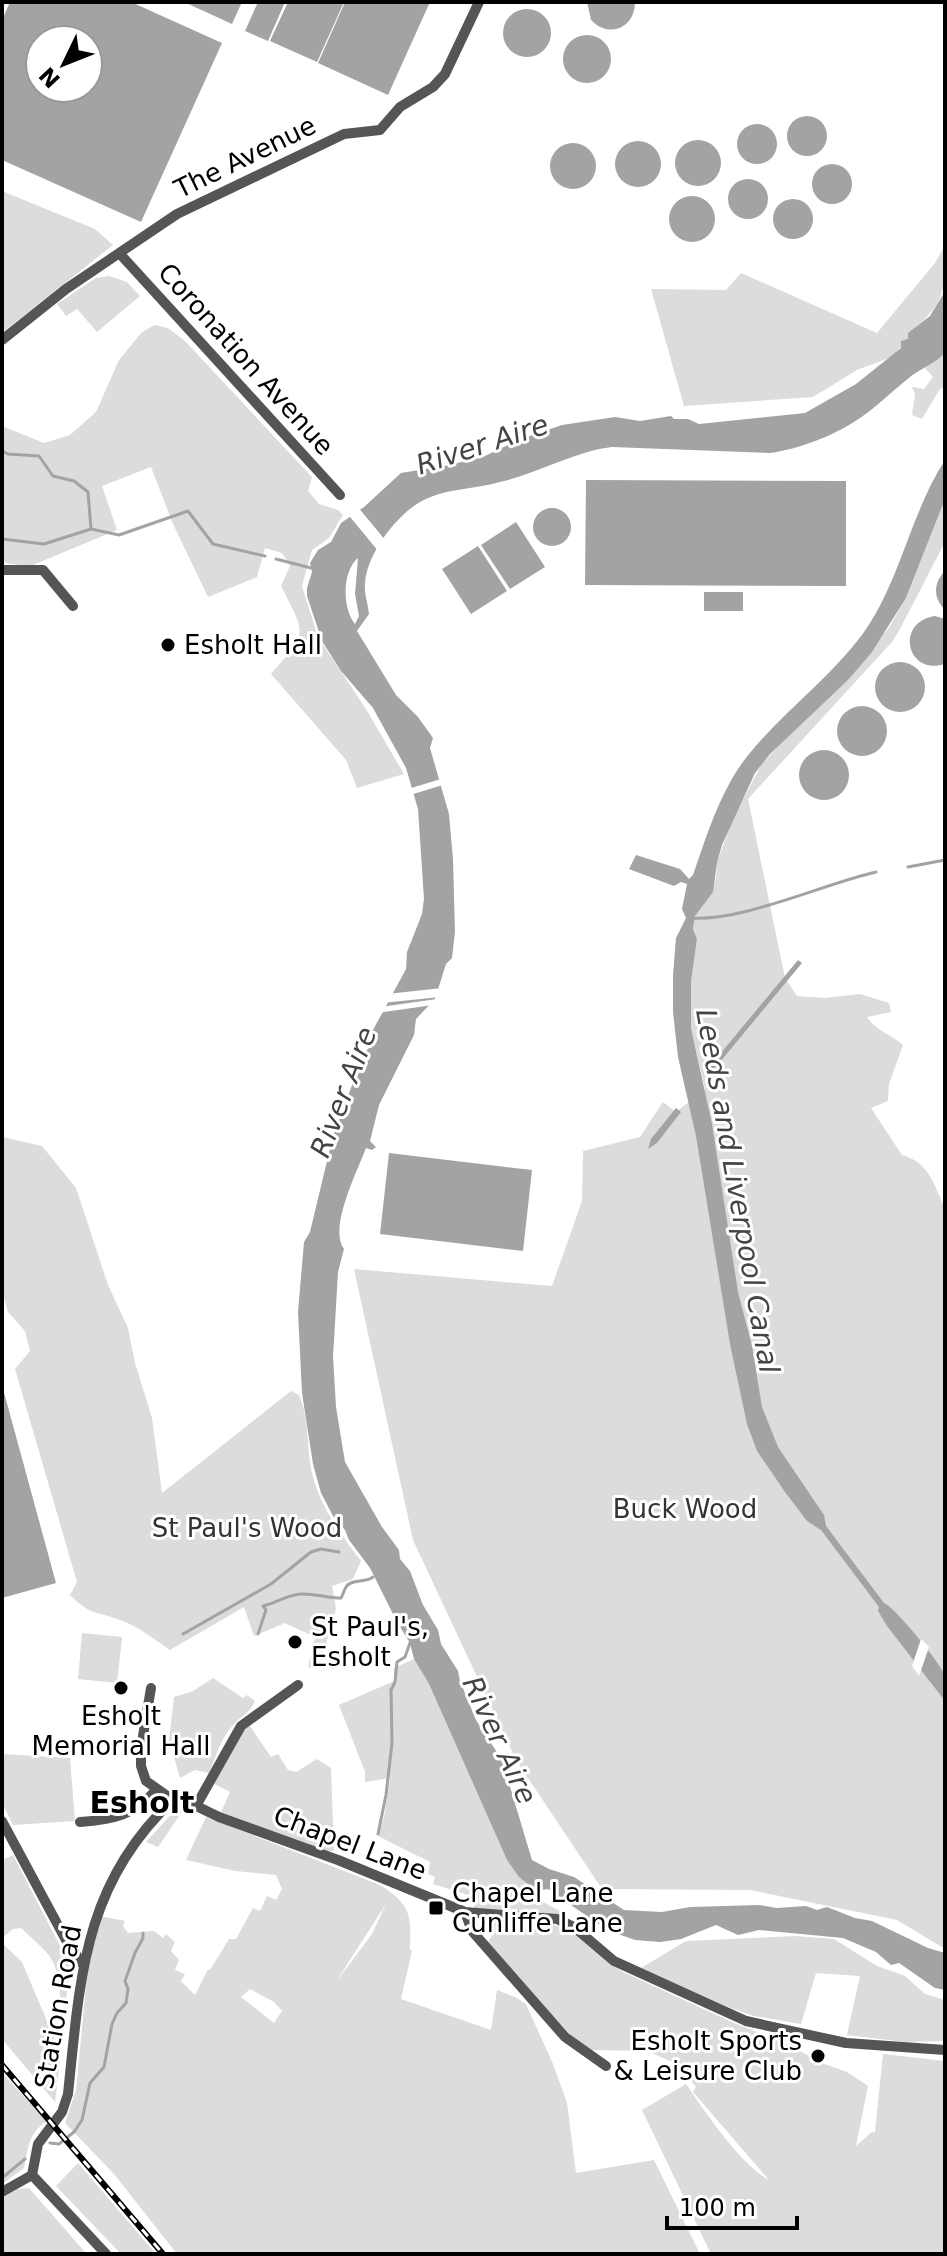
<svg xmlns="http://www.w3.org/2000/svg" width="947" height="2256" font-family="'DejaVu Sans',sans-serif">
<rect width="100%" height="100%" fill="#fff"/>
<!-- green -->
<path fill="#dcdcdc" fill-rule="evenodd" d="M2,191L95,229L113,245L2,333Z
M945,246C945,292 946,303 909,333L908,339L892,357L857,370L813,397L684,406L651,289L726,290L741,273L877,333L935,263Z
M109,276L127,282L140,296L97,332L77,309L66,316L57,304L96,278Z
M155,325L168,328L185,341L312,477L308,491L319,504L338,510L343,515L329,538L312,550L302,586L318,637L366,709L404,774L357,788L346,760L271,674C309,631 306,636 281,586L290,566L282,553L265,548L257,577L208,597L173,524L151,467L102,486L117,530L28,567L2,562V426L44,443L70,435L96,412L119,360L142,332Z
M945,353V388L940,389L922,419L912,415L915,394L912,387L924,389L933,377L925,368Z
M945,499V542L900,629L892,642L748,799L785,978L797,996L824,998L860,994L889,1003L891,1012L867,1017C876,1031 891,1034 903,1045L889,1084L888,1101L871,1108L902,1155C929,1162 935,1186 945,1209V1949L897,1920L750,1890L602,1889L516,1760L413,1540L354,1269L552,1286L582,1201L583,1151L640,1137L663,1102L676,1112L705,1089L691,1028V982L697,939L693,929L695,916L716,880L717,863L732,821L761,765L790,733L849,679L890,626L906,598Z
M2,1137L42,1146L76,1188L108,1285L128,1328L135,1363L152,1418L162,1493L291,1391L299,1395C308,1415 307,1440 310,1462C315,1500 339,1532 361,1561L353,1579L332,1586L336,1609L322,1658L318,1656L311,1668L308,1667L315,1637L285,1623L254,1636L244,1607L170,1650C154,1639 138,1626 120,1620C93,1610 92,1616 70,1595L77,1582L15,1369L30,1351L25,1331L8,1312L2,1291Z
M82,1633L122,1637L117,1683L78,1679Z
M414,1659L429,1684L507,1860L527,1885L536,1891L531,1896L560,1911L558,1916L535,1911L474,1910V1897L433,1884L435,1877L428,1874L430,1862L378,1836L384,1817L390,1778L365,1782V1772L339,1705L394,1681V1668Z
M213,1678L243,1698L247,1695L255,1701C249,1714 241,1716 233,1725C221,1738 216,1756 209,1773L195,1770L180,1778L169,1740L174,1697L193,1691Z
M250,1726L271,1757L278,1754L288,1770L296,1772L317,1759L331,1768L334,1851H326L221,1812L230,1792L214,1784L243,1730Z
M2,1754L70,1758L75,1821L13,1825L2,1803Z
M186,1806L158,1847L146,1842L177,1808Z
M206,1817L380,1885C411,1905 411,1914 410,1949L412,1951L401,1999L491,2030L497,1990L517,1998L526,2004L553,2064L567,2103L576,2173L654,2160L700,2254H177L114,2174L65,2123L76,2090L87,1975L100,1916L125,1921L123,1926L128,1933L154,1931L163,1938L166,1934L175,1942L171,1951L179,1960L175,1970L185,1974L181,1981L195,1995L208,1969L210,1970L229,1939H236L253,1908L260,1911L267,1896L276,1900L282,1889L276,1875L235,1871L186,1860ZM386,1904L372,1934L339,1978V1977ZM250,1989L274,2002L282,2011L274,2023L241,1997Z
M13,1855L71,1967L65,2004L61,2003C57,1957 54,1959 21,1928L13,1929L2,1938V1860Z
M490,1919C517,1921 549,1920 573,1932C592,1942 604,1962 623,1972L734,2023L783,2042L822,2063L847,2072L868,2086L856,2146L872,2132H875L883,2054L945,2061V2254H711L642,2110L686,2084C705,2112 741,2165 769,2180L693,2092L696,2087L677,2064L647,2051L591,2050L574,2039L487,1944L493,1934Z
M795,1936L834,1939L877,1966L905,1976L925,1994L945,2000V2041L905,2042L847,2035L860,1976L816,1973L801,2024L754,2016L728,2007L641,1968L686,1941Z
M2,1943L22,1962L61,2054L55,2102L2,2039Z
M2,2073L47,2121C28,2133 28,2149 24,2168L2,2184Z
M78,2163L156,2254H121L56,2186Z
M29,2188L84,2251L87,2254H2V2198L18,2189Z"/>
<!-- water -->
<path fill="#a3a3a3" fill-rule="evenodd" d="M10,2H131L222,43L141,222L2,160V20ZM40,40H88V88H40Z
M184,2H242L232,24Z
M258,2H285L268,41L245,31Z
M288,2H344L317,62L270,41Z
M345,2H430L388,95L318,63Z
M587,2H635C635,28 609,39 591,20Z
M503 33a24 24 0 1 1 48 0a24 24 0 1 1-48 0Z
M563 59a24 24 0 1 1 48 0a24 24 0 1 1-48 0Z
M787 136a20 20 0 1 1 40 0a20 20 0 1 1-40 0Z
M737 144a20 20 0 1 1 40 0a20 20 0 1 1-40 0Z
M675 163a23 23 0 1 1 46 0a23 23 0 1 1-46 0Z
M615 164a23 23 0 1 1 46 0a23 23 0 1 1-46 0Z
M550 166a23 23 0 1 1 46 0a23 23 0 1 1-46 0Z
M812 184a20 20 0 1 1 40 0a20 20 0 1 1-40 0Z
M728 199a20 20 0 1 1 40 0a20 20 0 1 1-40 0Z
M669 219a23 23 0 1 1 46 0a23 23 0 1 1-46 0Z
M773 219a20 20 0 1 1 40 0a20 20 0 1 1-40 0Z
M945,291V353C934,364 922,368 910,377C892,391 876,408 857,420C833,436 799,449 770,453L612,447L599,449C565,457 534,474 500,482C476,489 451,488 428,498C400,509 366,554 365,584C364,594 368,604 369,614L357,631L396,695L418,717L433,738L430,748L449,814L453,859L455,932L452,958L446,964L435,999L416,1019L414,1035L379,1105L370,1141L376,1147L372,1150L366,1148C358,1170 328,1228 344,1249L338,1272L333,1357L336,1407L345,1462L382,1527L399,1550L400,1559L410,1571L423,1605L438,1630L441,1644L458,1671L460,1681L476,1720L502,1760L532,1860L549,1869L574,1877L624,1910L662,1912L690,1907L759,1905L777,1908L806,1906L817,1910L827,1907L855,1918L872,1921L928,1948L945,1953V1990L935,1988L899,1963L891,1965L876,1952L843,1938L759,1930L738,1935L716,1925L681,1939L660,1942L635,1940L607,1930L548,1889L536,1891L519,1877L507,1860L429,1684L414,1659L410,1643L397,1622L370,1568L349,1540L345,1530L333,1516L321,1493L313,1464L302,1393L298,1312L304,1242L310,1232L333,1136L364,1053L369,1048L373,1030L406,969L407,952L422,914L424,899L418,809L406,768L373,708L341,671L322,641L307,596V588L312,572L310,563L318,550L331,542L341,523L364,507L401,473L449,465L483,457L518,440L562,425L615,417L640,421L671,416L674,419H688L699,424L805,413L856,384L901,348V341L908,339V333L930,316ZM358,558L355,594L359,616L355,624C342,608 342,571 358,558Z
M945,460V499L906,598L872,652L849,679L770,754L755,773L722,845L717,863L713,892L695,916L693,929L697,939L691,982V1028L712,1124L738,1292L752,1346L762,1407L778,1447L824,1515L826,1526L884,1603C894,1606 943,1666 945,1676C947,1683 945,1694 945,1701L887,1626L878,1611L879,1607L821,1530L807,1521L785,1492L757,1451L747,1424L730,1344L696,1136L678,1057L673,1012V975L676,938L686,918L682,909L687,884L681,882L674,886L629,869L636,855L680,869L689,879L693,875C707,835 721,788 749,754C783,712 829,679 862,635C900,583 910,514 945,460Z
M586,480L846,481V586L585,585Z
M533 527a19 19 0 1 1 38 0a19 19 0 1 1-38 0Z
M516,522L545,567L510,589L481,545Z
M478,546L507,591L471,614L442,569Z
M945,571V610C933,598 933,583 945,571Z
M704,592H743V611H704Z
M935,616L945,619V664C906,676 895,622 935,616Z
M875 687a25 25 0 1 1 50 0a25 25 0 1 1-50 0Z
M837 731a25 25 0 1 1 50 0a25 25 0 1 1-50 0Z
M799 775a25 25 0 1 1 50 0a25 25 0 1 1-50 0Z
M798,960L802,963L710,1074L706,1071Z
M676,1108L681,1112L657,1143L648,1149L651,1139Z
M389,1153L532,1170L523,1251L380,1234Z
M2,1385L56,1583L2,1598Z"/>
<!-- pier -->
<path fill="#fff" d="M357,506L386,541L379,552L346,512Z
M444,778L446,784L410,795L408,789Z
M442,988L440,997L382,1003L387,994Z
M437,999L433,1005L377,1013L380,1007Z
M921,1639L929,1647L919,1676L912,1666Z"/>
<g fill="none" stroke-linecap="round" stroke-linejoin="round">
<!-- stream -->
<path stroke="#a3a3a3" stroke-width="3" d="M2,451L8,454L39,456L53,476L74,481L88,492L91,529
M2,539L44,544L91,529L119,535L188,511L213,544L265,556
M276,559L311,568
M908,867L945,860
M690,918C742,922 823,884 876,872
M183,1634L271,1584L311,1552L321,1549L339,1552
M258,1634L266,1610L263,1606C275,1603 288,1595 300,1594C313,1593 328,1598 341,1598C343,1595 344,1590 346,1587C350,1579 366,1583 373,1577
M378,1834L386,1795L392,1743L391,1690L395,1682L397,1662L405,1657L410,1643
M50,2143L59,2144L74,2132L82,2120L90,2083L104,2067L112,2024L117,2013L126,2003L128,1989L125,1981L135,1953L143,1938V1933
M2,2178L25,2159"/>
<!-- minor -->
<path stroke="#555" stroke-width="10" d="M120,254L340,495
M2,340L66,289L177,214L344,134L380,130L400,107L433,87L445,74L479,2
M2,570H43L73,606
M151,1688L141,1748V1766L146,1781L173,1800L186,1801L219,1817L338,1860L465,1912L557,1919L574,1927L614,1961L746,2021L846,2043L945,2050
M196,1806L241,1726L298,1685
M2,1821L67,1942L84,1966
M80,1822C112,1820 135,1815 156,1790
M465,1912L472,1931L565,2037L606,2066
M2,2192L32,2175
M106,2254L32,2175L38,2144L62,2112L68,2094C80,1980 83,1884 173,1800"/>
<!-- rail casing -->
<g stroke="#000" stroke-width="6">
<path id="rail" d="M2,2065L163,2254"/>
</g>
<!-- rail -->
<use href="#rail" stroke="#fff" stroke-width="3" stroke-dasharray="9" stroke-linecap="butt"/>
</g>
<!-- markers -->
<g fill="#000" stroke="#fff" stroke-width="3">
<circle cx="168" cy="645" r="8"/>
<circle cx="295" cy="1642" r="8"/>
<circle cx="121" cy="1688" r="8"/>
<rect x="428" y="1900" width="16" height="16" rx="4"/>
<circle cx="818" cy="2056" r="8"/>
</g>
<g text-anchor="middle" stroke-width="6" stroke-linejoin="round" paint-order="stroke">
<!-- street labels -->
<g font-size="26" fill="#000" stroke="#fff">
<text transform="translate(245 157) rotate(-26)" y="9">The Avenue</text>
<text transform="translate(246 359) rotate(48)" y="9">Coronation Avenue</text>
<text transform="translate(350 1843) rotate(21)" y="9">Chapel Lane</text>
<text transform="translate(58 2007) rotate(-80)" y="9">Station Road</text>
</g>
<!-- poi labels -->
<g font-size="26" fill="#000" stroke="#fff" text-anchor="start">
<text x="184" y="654">Esholt Hall</text>
<text x="311" y="1636">St Paul's,<tspan x="311" dy="30">Esholt</tspan></text>
<text x="121" y="1725" text-anchor="middle">Esholt<tspan x="121" dy="30">Memorial Hall</tspan></text>
<text x="452" y="1902">Chapel Lane<tspan x="452" dy="30">Cunliffe Lane</tspan></text>
<text x="802" y="2050" text-anchor="end">Esholt Sports<tspan x="802" dy="30">&amp; Leisure Club</tspan></text>
</g>
<!-- park labels -->
<g font-size="26" fill="#333" stroke="#fff">
<text x="685" y="1518">Buck Wood</text>
<text x="247" y="1537">St Paul's Wood</text>
</g>
<!-- water labels -->
<g font-size="28" font-style="italic" fill="#444" stroke="#fff">
<text transform="translate(482 444) rotate(-18)" y="10">River Aire</text>
<text transform="translate(343 1092) rotate(-69)" y="10">River Aire</text>
<text transform="translate(738 1191) rotate(80)" y="10">Leeds and Liverpool Canal</text>
<text transform="translate(500 1740) rotate(65)" y="10">River Aire</text>
</g>
<!-- quarter labels -->
<g font-size="30" font-weight="bold" fill="#000" stroke="#fff">
<text x="142" y="1813">Esholt</text>
</g>
</g>
<!-- border -->
<rect width="947" height="2256" fill="none" stroke="#000000" stroke-width="8"/>
<!-- north arrow -->
<g transform="translate(64 64) rotate(227)"><circle r="38" fill="#ffffff" stroke="#999999" stroke-width="2"/>
<path d="M0-6L14 30L0 20L-14 30Z" fill="#000000"/>
<text y="-12" font-size="22" font-weight="bold" text-anchor="middle" fill="#000000">N</text>
</g>
<!-- scale -->
<path d="M667 2216v12h130v-12" fill="none" stroke="#000000" stroke-width="4"/>
<text x="679" y="2216" font-size="24" fill="#000000" stroke="#ffffff" stroke-width="6" paint-order="stroke">100 m</text>
</svg>
